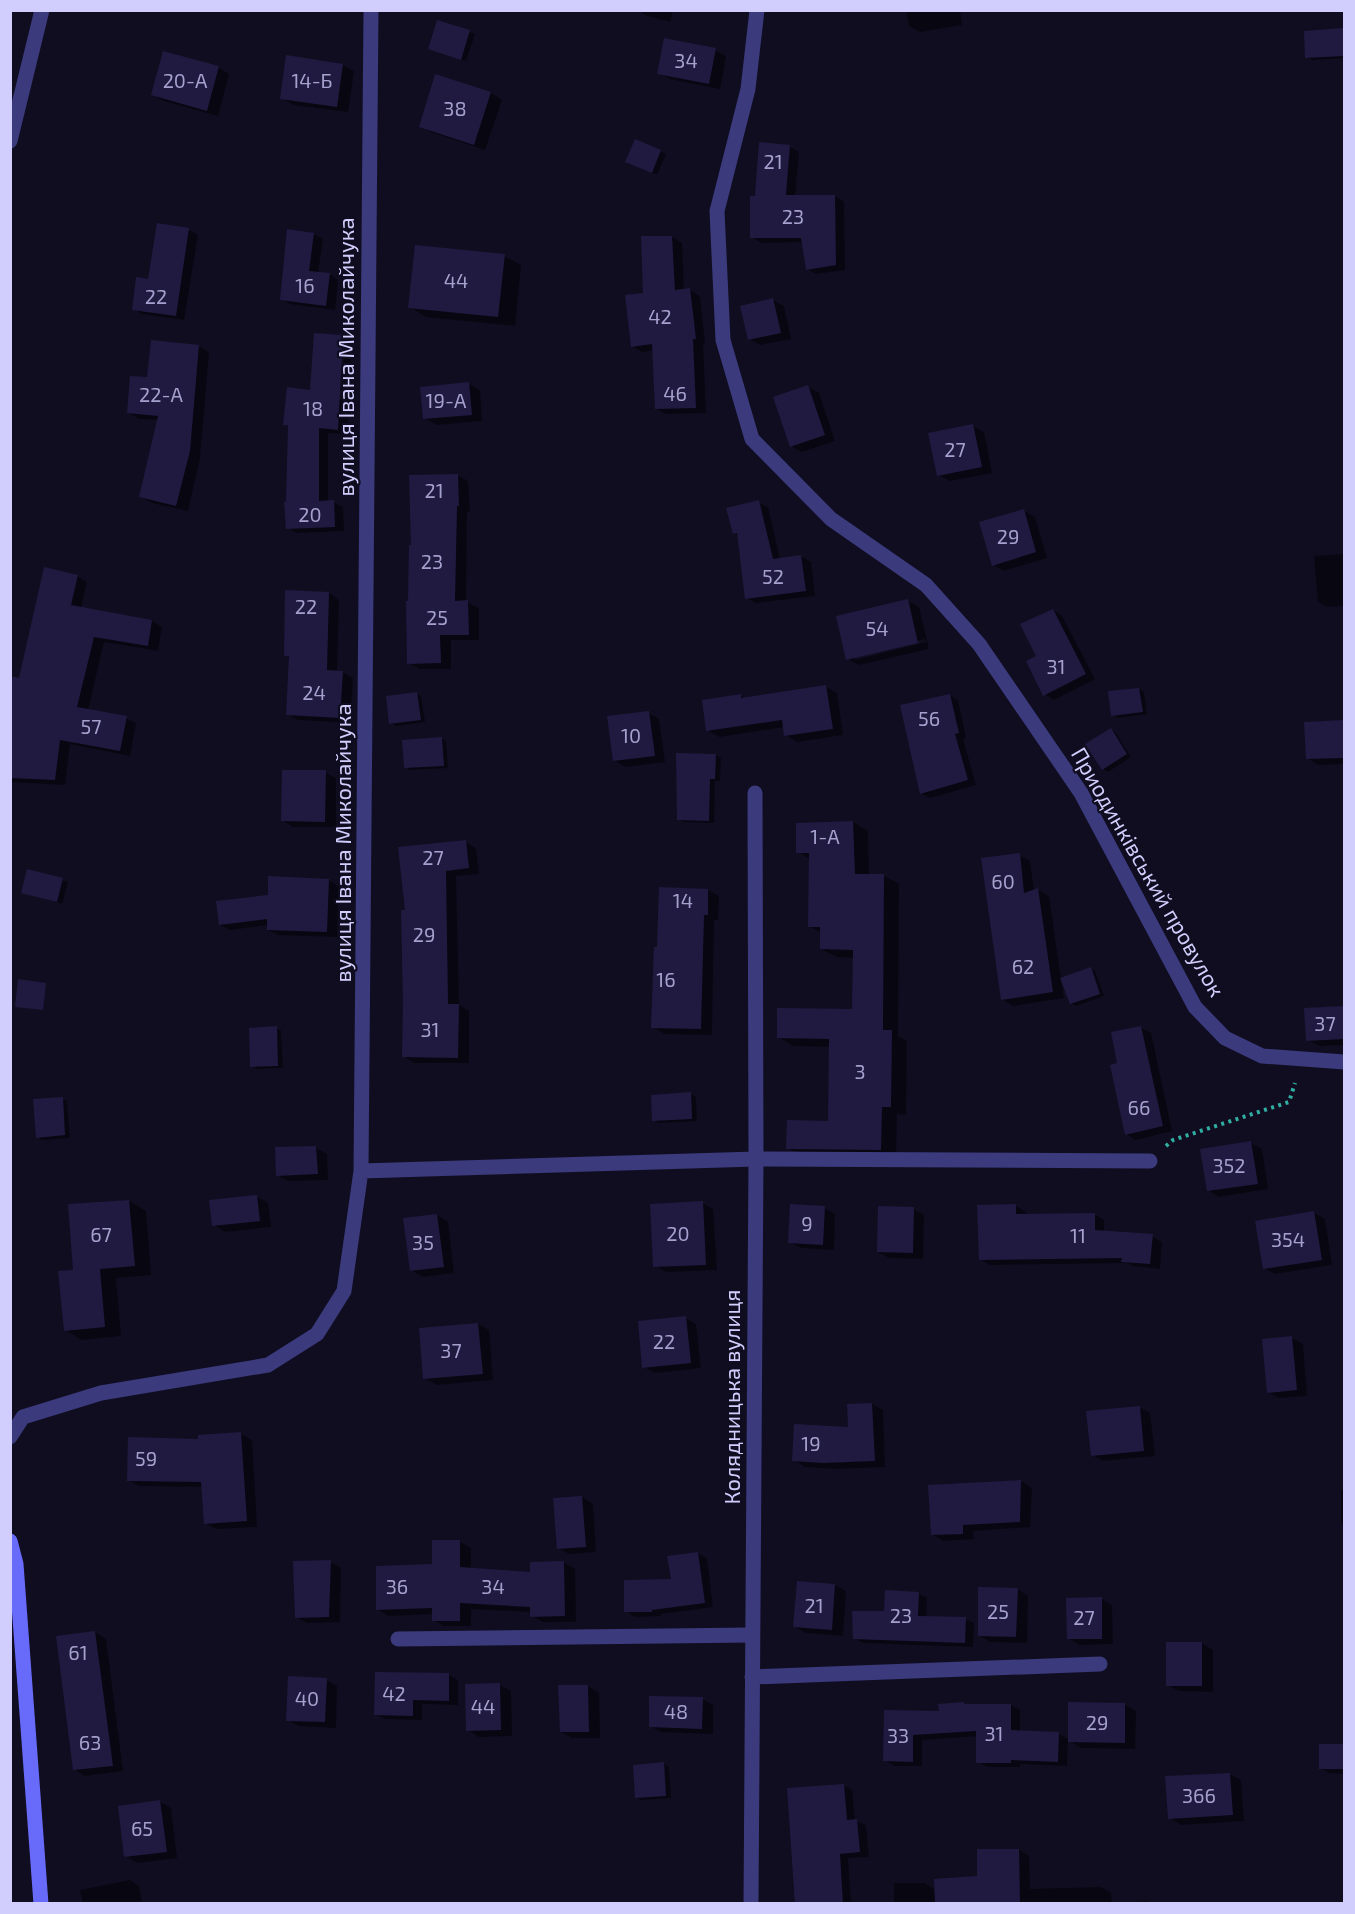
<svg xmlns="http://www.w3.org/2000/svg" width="1355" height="1914" font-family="'Exo 2',sans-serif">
<rect width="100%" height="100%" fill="#100d20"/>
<!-- shadow -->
<path fill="#0007" fill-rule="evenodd" d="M641,10H673L670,22L645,15L640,12Z
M906,10H960L962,25L920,32L909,26Z
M438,22L475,34L466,61L430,49Z
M1344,30V58L1312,60L1307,57L1305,32Z
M715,50L726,56L720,89L670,79L659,73Z
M343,65L354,71L348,112L293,105L282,98Z
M218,67L229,74L218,116L164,101L153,95Z
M436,76L491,93L502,100L485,150L431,132L420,126Z
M636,141L666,154L657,175L632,164Z
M790,147L799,152L795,197L835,196L844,202L845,270L816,274L807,269L803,242L761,243L752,237L756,197Z
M189,230L198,235L184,320L142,314L134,309L149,281Z
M314,234L323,239L318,273L330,274L338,280L335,310L290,304L281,299Z
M672,237L682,243L684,290H690L700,296L705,344L703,345L706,413L666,414L656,409L654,350L642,352L632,346L644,295Z
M504,256L521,265L515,326L426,317L410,307Z
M773,300L784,306L791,339L760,345L749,339Z
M315,334L343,336L352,342L347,434L328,433V502H333L343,507L344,531L297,533L287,528L286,504H288L289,426L285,424L289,389L311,391ZM342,339H345L341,400H338Z
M198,346L209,352L200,458L188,511L152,503L141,497L159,420L139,419L128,412L149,379Z
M469,384L480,390L482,421L436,425L425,418Z
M808,387L819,393L835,441L802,452L791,446Z
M973,426L984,432L992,473L950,481L939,475Z
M457,475L468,481L470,512H467L466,602L479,608V640H451V669H420L409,663Z
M758,502L768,507L780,559L801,556L811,562L815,596L756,603L746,598L738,536L734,533Z
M1024,511L1035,517L1047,558L1004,571L993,565Z
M1344,554V606L1327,607L1318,602L1314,556Z
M77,576L87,582L81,608L152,621L162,627L158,651L104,642L88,710L126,718L136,723L130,756L70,744L65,785L10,782V677L20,680Z
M329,593L339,600L337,672H342L353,678L350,723L298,720L287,714L291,658L285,655Z
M908,601L919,607L929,649L859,665L848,659ZM925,639L926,642L855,660V656Z
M1053,610L1062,616L1095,679L1054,700L1045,694Z
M826,687L837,693L843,735L797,742L786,735L784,727L719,737L708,730L741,696L745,699Z
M1139,689L1144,692L1147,714L1118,718L1113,715Z
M416,693L421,696L425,722L396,726L391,723Z
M949,695L958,700L966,738L963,739L976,785L930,798L921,793Z
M648,713L659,719L665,762L625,767L614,760Z
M1344,721V764L1318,765L1307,758L1305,723Z
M1111,730L1116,733L1131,757L1108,772L1103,769Z
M441,738L446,741L448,768L411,770L406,768Z
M716,755L721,758L720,781H715L714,823L683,822L678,819Z
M325,772L336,778V827H293L282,820Z
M853,822L868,831L869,875L884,876L899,884L898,1036L907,1041L906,1115L897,1114L896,1158L803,1157L788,1148L829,1122L830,1047L794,1046L778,1037L854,1011V958L837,957L821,949V933L809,926L810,859L798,852Z
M465,842L476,848L479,874L456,876L459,1005L469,1011V1063H414L403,1056L406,912Z
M1019,855L1030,861L1034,891L1038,890L1049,896L1061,979L1090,968L1095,971L1104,996L1076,1006L1071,1003L1061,979L1064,998L1013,1006L1002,999Z
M28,871L68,882L62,904L23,892Z
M329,880L339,886L337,937L278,935L268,930V925L230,930L220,925L269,896Z
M708,890L719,896L718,920H714L712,1035L664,1034L653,1027L658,949Z
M1344,1008V1045L1319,1046L1308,1040L1306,1010Z
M276,1028L281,1031L283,1068L257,1069L252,1066Z
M1141,1028L1151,1033L1172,1131L1136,1140L1126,1134L1119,1064Z
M691,1094L696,1097L697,1121L659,1123L654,1120Z
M62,1099L67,1101L70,1138L42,1140L37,1137Z
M1251,1143L1262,1149L1268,1189L1219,1197L1208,1190Z
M316,1148L327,1154L328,1180L288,1181L277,1175Z
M257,1197L268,1203L271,1227L225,1232L214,1225Z
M129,1201L146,1211L151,1275L116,1278L121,1336L82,1340L65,1330L75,1271Z
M702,1203L713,1209L717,1270L666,1272L655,1266Z
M1016,1206L1026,1212V1215L1094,1214L1104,1220V1232L1152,1236L1162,1242L1160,1269L1133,1266L1127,1263L990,1265L980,1259Z
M824,1208L835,1214L834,1250L801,1248L790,1242Z
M913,1209L924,1215L923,1259L889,1258L878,1252Z
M1314,1213L1325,1219L1332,1265L1275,1274L1264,1268Z
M437,1215L448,1222L454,1273L422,1277L411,1270Z
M685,1318L696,1324L701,1368L655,1373L644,1367Z
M478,1324L489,1330L493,1380L436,1385L425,1378Z
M1292,1338L1303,1344L1307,1396L1279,1398L1268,1392Z
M872,1404L883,1410L885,1467L835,1469L805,1467L794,1460L849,1429Z
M1139,1407L1150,1413L1155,1456L1103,1461L1092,1455Z
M241,1434L252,1440L257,1527L216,1529L205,1523L203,1487L139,1486L128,1480L200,1440Z
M1021,1481L1032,1488L1030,1527L973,1531L974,1539L943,1541L932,1534Z
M1341,1490H1344V1525L1341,1523Z
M582,1497L593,1504L596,1552L569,1554L558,1548Z
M460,1542L471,1548V1570L531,1573L564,1563L575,1569L576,1622H543L532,1616V1612L471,1609V1626H444L433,1620V1614L388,1616L377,1609Z
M698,1553L707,1559L713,1607L661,1614V1616L635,1617L626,1611L672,1581Z
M330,1562L341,1568L340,1622L307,1623L296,1617Z
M835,1585L846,1591L843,1636L806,1633L795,1627Z
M1017,1589L1028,1596L1027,1643L990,1642L979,1635Z
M918,1593L927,1598L926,1617L965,1619L974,1623L973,1647L863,1643L854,1638L886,1612Z
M1101,1599L1112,1605L1113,1644L1080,1645L1068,1638Z
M95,1632L106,1639L123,1771L85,1776L74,1769Z
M1202,1643L1213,1650V1692L1179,1691L1167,1685Z
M449,1675L458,1680V1705L422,1704V1720L385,1719L375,1714Z
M326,1680L337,1686L336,1728L299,1726L288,1720Z
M500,1685L511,1691L512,1736L479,1737L468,1730Z
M588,1686L599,1693L600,1738H572L561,1732Z
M702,1699L713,1705V1734L661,1732L650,1726Z
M964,1704L968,1706L1011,1705L1020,1710V1732L1059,1734L1070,1740V1704L1125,1705L1136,1711L1135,1749L1081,1748L1068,1740L1067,1766L1020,1764V1767H987L978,1762V1736L922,1740V1766H894L885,1760L886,1711L940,1712Z
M1321,1745L1344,1746V1774L1329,1773L1320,1768Z
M664,1764L669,1767L671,1798L641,1800L636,1797Z
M1230,1774L1241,1780L1244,1821L1181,1825L1170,1818Z
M843,1785L852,1790L855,1821L866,1825L869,1857L848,1858L851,1904H796Z
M160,1802L171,1808L177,1858L137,1863L126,1856Z
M1019,1850L1029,1856L1030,1889L1101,1887L1111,1893L1112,1904H1001Z
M130,1880L139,1886L142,1904H83L80,1890Z
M894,1883H924L935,1889L936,1904H894Z
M1147,1901L1151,1904H1116Z"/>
<!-- building -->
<path fill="#201a40" d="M437,20L470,30L461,60L428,49Z
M1344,28V56L1305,58L1304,31Z
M664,38L716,48L709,84L657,74Z
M163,51L219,66L207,111L151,95Z
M286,55L343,64L337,107L280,99Z
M435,74L491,92L474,145L419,127Z
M635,139L661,150L652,173L625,162Z
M759,142L790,145L786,195H835L836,265L806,270L801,238H750V196H755Z
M157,223L189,228L176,316L132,310L136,277L148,279Z
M287,229L314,233L309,271L330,273L326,306L280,300Z
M641,236H672L675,290L690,288L696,339H693L696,408L655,409L652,344L631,347L625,295L643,293Z
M415,245L505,254L498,317L408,308Z
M773,298L781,333L748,340L740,306Z
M314,333L343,335L338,430L319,428V501L334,500L335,527L286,529L284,502H286L288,425H283L287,387L310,390Z
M151,340L199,345L190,451L176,506L139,497L158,416L127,413L130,376L147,377Z
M469,382L472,415L423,419L420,387Z
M808,385L825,435L790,447L773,397Z
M973,424L982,467L937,476L928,433Z
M458,474L459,506H457L455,601L468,600L469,635H440L441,663L407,664L406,601H408L409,545H411L409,475Z
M759,500L773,559L801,555L806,591L745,599L737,533L733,534L726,508Z
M1024,509L1036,552L992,566L979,522Z
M44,567L78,575L71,605L152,620L148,646L94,637L77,707L127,716L120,751L60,740L55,780L10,778V676L19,678Z
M285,590L329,592L327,670L343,671L340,718L286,715L289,656H284Z
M908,599L918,643L846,660L836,616Z
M1053,609L1086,674L1043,696L1026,661L1036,656L1020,624Z
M826,685L833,729L784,736L782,720L706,731L702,700L741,694V698Z
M1139,688L1143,712L1111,716L1108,691Z
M417,692L421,720L389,724L386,696Z
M950,694L959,733L955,734L968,780L920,794L900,705Z
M649,711L655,756L613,761L607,716Z
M1344,720V758L1306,759L1304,722Z
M1111,728L1127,754L1102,770L1085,744Z
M442,737L444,766L404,768L402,740Z
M676,753L716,754L715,779H710L709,821L677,820Z
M282,770H326L325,822L281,821Z
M853,821L855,874H884L883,1030H892L891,1107H882L881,1150L786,1149L787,1120L828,1121L829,1039L777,1038V1008L852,1009L853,950L820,949V927H808L809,853H796V823Z
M466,840L469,868L446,871L448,1004H459L458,1058L402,1057L403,1003L401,910H405L398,847Z
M1020,853L1024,893L1038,888L1053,992L1001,1000L981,858Z
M27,869L63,878L57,902L21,893Z
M268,876L329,879L327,932L267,930V919L219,925L216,901L268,895Z
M659,887L708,889V915H704L701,1029L651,1028L654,947H657Z
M1091,967L1100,994L1070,1004L1060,978Z
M18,979L46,983L43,1010L15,1007Z
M1344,1006V1039L1306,1041L1304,1008Z
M277,1026L278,1066L250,1067L249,1028Z
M1141,1026L1163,1126L1125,1135L1110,1065L1117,1063L1111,1032Z
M691,1092L692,1119L652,1121L651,1095Z
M63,1097L65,1135L36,1138L33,1099Z
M1251,1141L1258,1184L1207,1191L1200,1149Z
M316,1146L318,1174L276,1176L275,1147Z
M257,1195L260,1221L212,1226L209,1200Z
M129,1200L135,1266L100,1269L105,1327L64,1331L58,1271L73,1270L68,1204Z
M703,1201L706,1265L653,1267L650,1204Z
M790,1204L825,1206L823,1245L788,1243Z
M1016,1204V1214L1095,1213V1230L1153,1234L1150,1264L1121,1262L1122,1258L979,1260L977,1205Z
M878,1206L914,1207L913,1253L877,1252Z
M1314,1211L1322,1260L1263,1269L1255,1221Z
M437,1214L444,1267L410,1271L403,1218Z
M686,1316L691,1363L642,1368L638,1321Z
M478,1323L483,1374L423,1379L419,1328Z
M1292,1336L1297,1390L1267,1393L1262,1339Z
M872,1403L875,1461L823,1463L792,1461L794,1424L848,1427L847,1404Z
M1140,1406L1144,1451L1091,1456L1086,1411Z
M241,1432L247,1521L204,1524L201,1482L127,1481L128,1437L198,1439V1435Z
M1021,1480L1020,1522L963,1525V1534L931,1535L928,1485Z
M582,1496L586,1547L557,1549L553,1498Z
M432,1540H460V1567L530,1572V1562L564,1561L565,1616L530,1617V1607L460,1603V1621H432V1608L376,1610V1566L432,1564Z
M698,1552L705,1603L652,1610V1612H624V1580L671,1579L667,1556Z
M331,1560L329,1617L295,1618L293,1561Z
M797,1581L835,1584L832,1630L793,1627Z
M978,1587L1018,1588L1016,1637L978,1636Z
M885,1590L919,1592L918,1616L966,1617L965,1643L853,1639L852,1611H884Z
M1102,1597V1639H1067L1066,1598Z
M95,1631L113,1766L73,1770L56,1636Z
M1166,1642H1202V1686H1166Z
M375,1672L449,1673V1701L413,1700V1716L374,1715Z
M288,1676L327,1678L325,1722L286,1721Z
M500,1683L501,1730L466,1731L465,1684Z
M558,1685H588L589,1732H560Z
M649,1696L703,1697L702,1729L649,1727Z
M964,1702V1704H1011V1730L1059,1732L1058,1762L1011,1760V1763H976V1731L913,1735V1762L883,1761L884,1710L939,1711L938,1704Z
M1068,1702L1125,1703V1743L1068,1742Z
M1319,1744H1344V1769H1319Z
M664,1762L666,1796L635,1798L633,1765Z
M1230,1773L1233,1815L1168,1819L1165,1776Z
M844,1784L847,1820L857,1819L860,1852L840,1854L843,1904H795L787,1788Z
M160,1800L167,1852L124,1857L118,1806Z
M977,1849H1019L1020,1904H935L934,1879L977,1876Z"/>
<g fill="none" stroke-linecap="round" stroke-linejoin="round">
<!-- path -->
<path stroke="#31aea2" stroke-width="4" stroke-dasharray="3 4.5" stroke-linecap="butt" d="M1166,1146L1173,1140L1289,1102L1295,1083"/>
<!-- lane -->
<path stroke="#3a3a7d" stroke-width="15" d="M756,1159L1150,1161
M398,1639L752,1635
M752,1677L1100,1664"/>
<!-- street -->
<path stroke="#3a3a7d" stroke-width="15" d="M757,10L748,89L717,211L723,340L752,439L831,519L926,585L979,644L1081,793L1195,1007L1225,1038L1262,1056L1344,1062
M10,141L42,10
M361,1171L756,1159
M10,1437L23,1417L101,1393L268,1365L317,1334L344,1291L361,1171L371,10
M751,1904L756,1159L755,793"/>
<!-- secondary -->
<path stroke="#686afa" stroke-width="15" d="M10,1541L16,1564L41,1904"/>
</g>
<g text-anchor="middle" stroke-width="4.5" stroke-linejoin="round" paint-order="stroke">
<!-- number labels -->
<g font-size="20" fill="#a5a1ce">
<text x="686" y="68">34</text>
<text x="185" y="88">20-А</text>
<text x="312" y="88">14-Б</text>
<text x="455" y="116">38</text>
<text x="773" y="169">21</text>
<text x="793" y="224">23</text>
<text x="456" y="288">44</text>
<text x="305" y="293">16</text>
<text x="156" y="304">22</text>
<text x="660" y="324">42</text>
<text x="675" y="401">46</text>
<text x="161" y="402">22-А</text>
<text x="446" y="408">19-А</text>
<text x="313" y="416">18</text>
<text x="955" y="457">27</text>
<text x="434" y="498">21</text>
<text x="310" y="522">20</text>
<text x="1008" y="544">29</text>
<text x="432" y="569">23</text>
<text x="773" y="584">52</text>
<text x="306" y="614">22</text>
<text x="437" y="625">25</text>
<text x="877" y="636">54</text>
<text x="1056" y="674">31</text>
<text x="314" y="700">24</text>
<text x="929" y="726">56</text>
<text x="91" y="734">57</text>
<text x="631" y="743">10</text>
<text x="825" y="844">1-А</text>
<text x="433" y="865">27</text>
<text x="1003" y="889">60</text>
<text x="683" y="908">14</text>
<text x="424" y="942">29</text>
<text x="1023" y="974">62</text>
<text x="666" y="987">16</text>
<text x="1325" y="1031">37</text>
<text x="430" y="1037">31</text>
<text x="860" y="1079">3</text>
<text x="1139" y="1115">66</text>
<text x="1229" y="1173">352</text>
<text x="807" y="1231">9</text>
<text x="678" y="1241">20</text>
<text x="101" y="1242">67</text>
<text x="1078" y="1243">11</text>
<text x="1288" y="1247">354</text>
<text x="423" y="1250">35</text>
<text x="664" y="1349">22</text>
<text x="451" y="1358">37</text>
<text x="811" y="1451">19</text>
<text x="146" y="1466">59</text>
<text x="397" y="1594">36</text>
<text x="493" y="1594">34</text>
<text x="814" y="1613">21</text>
<text x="998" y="1619">25</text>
<text x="901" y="1623">23</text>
<text x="1084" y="1625">27</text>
<text x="78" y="1660">61</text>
<text x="394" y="1701">42</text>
<text x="307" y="1706">40</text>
<text x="483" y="1714">44</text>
<text x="676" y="1719">48</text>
<text x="1097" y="1730">29</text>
<text x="994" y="1741">31</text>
<text x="898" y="1743">33</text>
<text x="90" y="1750">63</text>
<text x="1199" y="1803">366</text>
<text x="142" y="1836">65</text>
</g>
<!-- street labels -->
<g font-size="22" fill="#d1cefd" stroke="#100d20">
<text transform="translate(346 357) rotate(-90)" y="8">вулиця Івана Миколайчука</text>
<text transform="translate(343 843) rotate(-90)" y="8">вулиця Івана Миколайчука</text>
<text transform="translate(1148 872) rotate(60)" y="8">Приодинківський провулок</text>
<text transform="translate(732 1397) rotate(-90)" y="8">Колядницька вулиця</text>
</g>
</g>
<!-- border -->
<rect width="1355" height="1914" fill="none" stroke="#d1cefd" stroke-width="24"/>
</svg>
